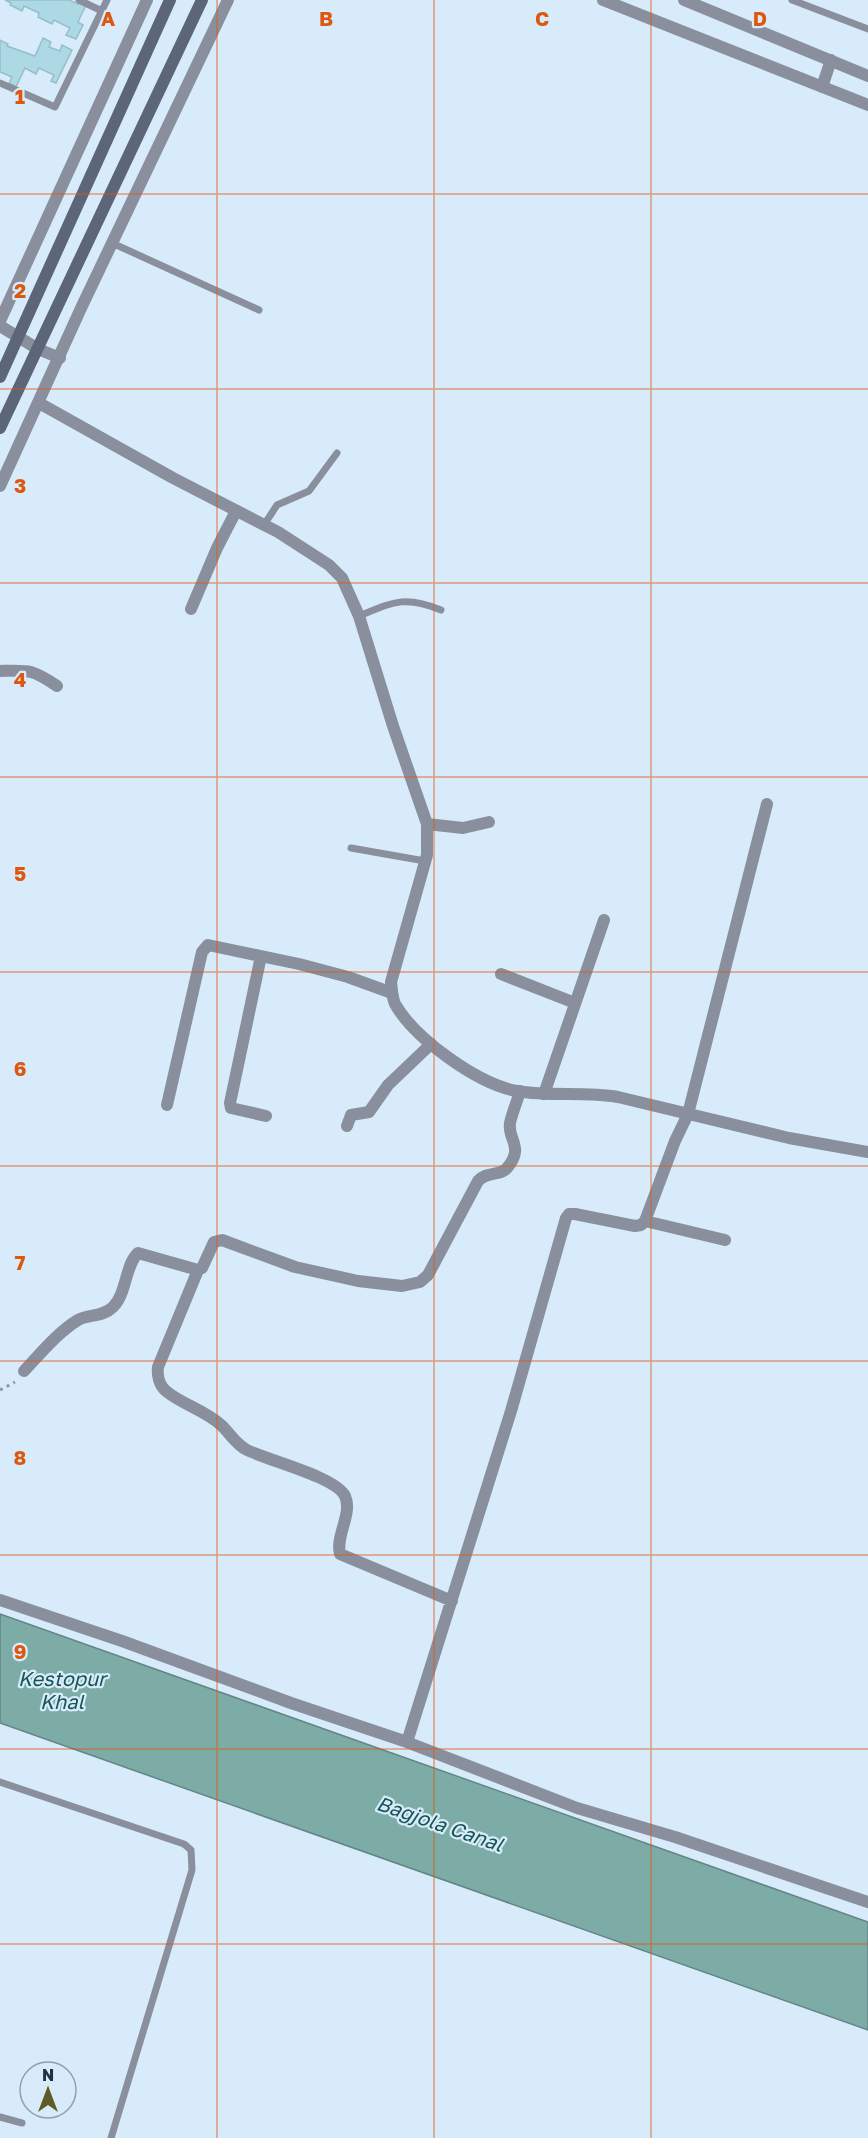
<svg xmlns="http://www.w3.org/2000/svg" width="868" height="2138" font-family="'Golos Text',sans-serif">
<rect width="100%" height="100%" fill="#d8ebfb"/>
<!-- water -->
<path fill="#7daba6" stroke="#628686" stroke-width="1.5" d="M0,1614L868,1922V2030L0,1723Z"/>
<!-- building -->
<path fill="#add9e4" stroke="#94bfca" stroke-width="1.5" d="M5,0H69L78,4L79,2L86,5L78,22L83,25L76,39L66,35L70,28L54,20L52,24L38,17L39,13L24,6L22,11L10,5L11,3Z
M43,38L51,42L49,47L60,51L62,45L72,50L56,83L51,81L54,75L39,68L36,74L25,68L16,87L9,83L12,77L0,72V40L8,44L7,46L35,56Z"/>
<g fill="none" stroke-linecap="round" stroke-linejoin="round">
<!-- path -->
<path stroke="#8a9aa8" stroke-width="3" stroke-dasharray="3 4.5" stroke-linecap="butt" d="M0,1390L15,1382"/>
<!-- service -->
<path stroke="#898f9d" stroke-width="7" d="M79,0L102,11
M792,0L868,29
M0,83L55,107L107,0
M112,243L259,310
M264,525L277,505L309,491L337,453
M359,616C393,602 405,595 441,610
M351,848L425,861
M0,1782L184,1844L191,1850L192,1870L111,2138
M0,2117L22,2123"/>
<!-- minor -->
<path stroke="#898f9d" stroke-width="12" d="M0,326L38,349L60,358
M191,609L217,548L236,511
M0,671C29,670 32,669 57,686
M427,824L463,828L489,822
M261,956L230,1103L231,1108L266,1116
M501,974L575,1003
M544,1094L604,920
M167,1105L202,952L208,945L299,964L348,977L392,993
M347,1126L351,1115L369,1112L388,1085L431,1044
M645,1221L725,1240
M198,1270L158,1367C157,1375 159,1385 166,1391C181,1404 205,1410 221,1425C230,1433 235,1444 247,1450C267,1460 336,1477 345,1496C353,1514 335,1536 340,1554L452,1601
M24,1371C40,1354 58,1332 78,1320C89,1314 103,1317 113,1307C127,1293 125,1265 138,1253L198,1270L202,1268L214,1242L222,1240L295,1267L358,1281L402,1286L420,1282L428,1275L478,1181C487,1171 501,1176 507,1168C525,1147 507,1139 510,1123C512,1113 517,1102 520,1091
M407,1742L511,1411L566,1218L569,1214H575L635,1226L641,1225L645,1221L675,1141L688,1114L767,804"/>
<!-- tertiary -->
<path stroke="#898f9d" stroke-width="12" d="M603,0L868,105
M684,0L868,76
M822,87L831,60
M0,321L147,0
M39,403L173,478L278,532L329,565L342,578L359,616L393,726L427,824V855L391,982C392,989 392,997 395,1004C415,1039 478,1084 517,1091C550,1097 585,1091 618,1097L789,1138L868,1152
M0,486L82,306L228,0
M0,1600L122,1641L291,1703L404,1741L577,1808L675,1837L868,1902"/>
<!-- secondary -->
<path stroke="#5d6578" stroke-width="12" d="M0,377L170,0
M0,428L202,0"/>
</g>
<!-- grid -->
<path fill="none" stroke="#de570e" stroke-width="1.5" stroke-opacity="0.55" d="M217,0V2138M434,0V2138M651,0V2138M0,194H868M0,389H868M0,583H868M0,777H868M0,972H868M0,1166H868M0,1361H868M0,1555H868M0,1749H868M0,1944H868"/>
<g text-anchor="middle" stroke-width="4.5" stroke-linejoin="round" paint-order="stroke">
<!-- water labels -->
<g font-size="20" font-style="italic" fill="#155652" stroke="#d8ebfb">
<text x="62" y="1686">Kestopur<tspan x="62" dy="23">Khal</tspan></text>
<text transform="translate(440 1824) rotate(19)" y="7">Bagjola Canal</text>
</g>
</g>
<g font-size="20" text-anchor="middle" font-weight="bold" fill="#de570e" stroke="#d8ebfb" stroke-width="4.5" stroke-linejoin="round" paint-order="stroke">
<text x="108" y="26">A</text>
<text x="326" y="26">B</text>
<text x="542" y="26">C</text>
<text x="760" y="26">D</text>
<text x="20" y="104">1</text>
<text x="20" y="298">2</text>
<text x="20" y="493">3</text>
<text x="20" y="687">4</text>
<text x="20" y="881">5</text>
<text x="20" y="1076">6</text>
<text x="20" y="1270">7</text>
<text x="20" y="1465">8</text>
<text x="20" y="1659">9</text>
</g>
<!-- north arrow -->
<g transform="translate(48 2090)"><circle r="28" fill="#d8ebfb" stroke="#90a0ae" stroke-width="1.5"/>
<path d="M0-4.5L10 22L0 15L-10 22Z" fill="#5d5b28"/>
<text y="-9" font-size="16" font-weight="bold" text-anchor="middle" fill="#24303a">N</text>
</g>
</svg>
